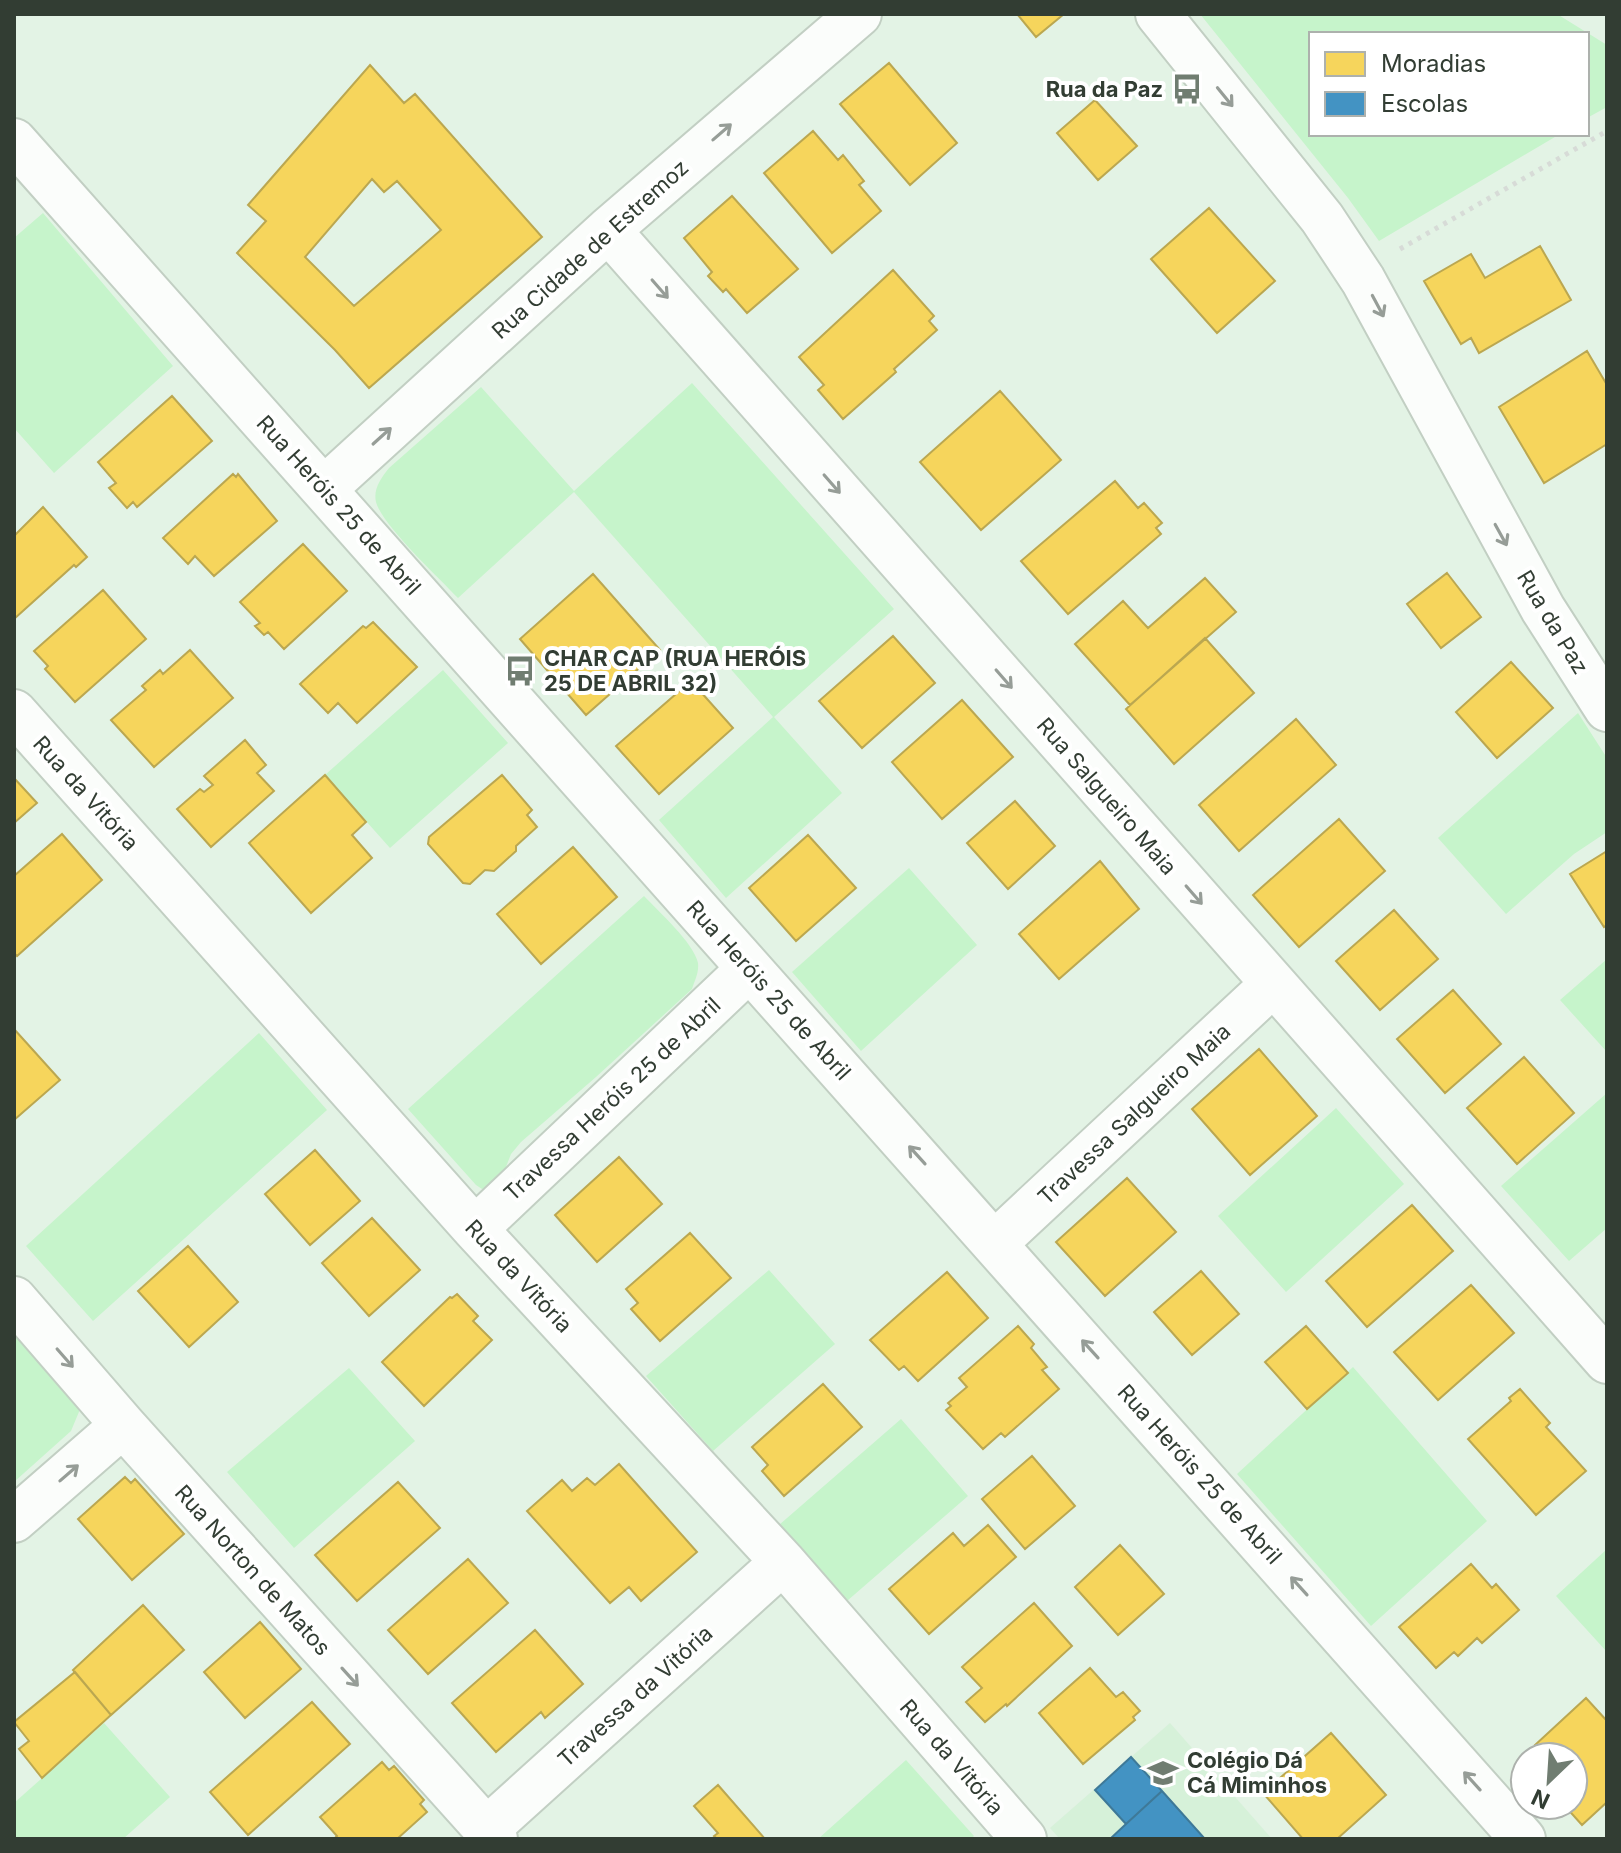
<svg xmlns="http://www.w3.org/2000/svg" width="1621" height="1853" font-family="Inter,sans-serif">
<rect width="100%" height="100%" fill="#e3f3e5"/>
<!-- built -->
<path fill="#d6f1d9" d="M1170,1723L1272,1839H1060L1050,1828Z"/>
<!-- green -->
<path fill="#c6f4cb" d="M1200,14H1557L1607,45V107L1587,118V34H1311V134H1560L1379,241L1348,198Z
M43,213L173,366L54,473L14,428V238Z
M692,383L894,609L774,717L842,793L726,898L659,820L773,717L574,492L458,598C440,579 382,525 376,502C373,489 381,478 389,468L481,387L574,491Z
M443,670L508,743L390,848L325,775Z
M1578,713L1607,758V832L1574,854L1506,914L1438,838Z
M909,868L977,945L861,1051L792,972Z
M644,896C658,911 694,943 698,963C699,973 695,980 692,989L596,1077L521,1142L511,1154L504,1172L489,1188L482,1189L476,1185L408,1109Z
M1607,959V1052L1560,1000Z
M259,1033L327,1110L93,1321L26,1246Z
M1607,1093V1228L1569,1261L1501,1186Z
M1336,1108L1404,1184L1286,1292L1218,1216Z
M769,1270L835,1344L713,1451L646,1376Z
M14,1319L81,1407L71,1431L14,1482Z
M1353,1367L1487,1521L1371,1626L1237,1474Z
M349,1368L415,1441L294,1548L227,1472Z
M901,1419L968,1496L847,1601L779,1525Z
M1607,1549V1652L1556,1596Z
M104,1723L170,1797L123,1839H14V1803Z
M906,1760L974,1836L971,1839H818Z"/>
<!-- homes -->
<path fill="#f6d55c" stroke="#bba750" stroke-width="2" fill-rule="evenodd" d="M1017,14H1064L1036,37Z
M889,63L957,143L910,185L840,104Z
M370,65L404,103L415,94L542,237L369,388L335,350L237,253L266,221L248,205ZM372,179L384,192L397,181L441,230L354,306L305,257Z
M1095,100L1137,146L1098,180L1057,133Z
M813,131L838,160L843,155L864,181L859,185L881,211L832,253L764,173Z
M732,196L798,269L747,313L726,289L723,292L708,276L712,272L684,238Z
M1209,208L1275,281L1217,333L1151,259Z
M1540,246L1571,300L1479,353L1471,338L1461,344L1424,281L1471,254L1485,278Z
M893,270L934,316L929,321L937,330L894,369L896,372L843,419L818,390L824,385L799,357Z
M1587,351L1607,385V444L1544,483L1499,407Z
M1000,391L1061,460L981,530L920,462Z
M172,396L212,441L137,507L133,502L127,508L109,488L116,483L98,462Z
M233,474L236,477L238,474L277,521L214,576L195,556L188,564L163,538Z
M1115,481L1138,508L1144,503L1162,523L1156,528L1161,534L1068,614L1021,561Z
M43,507L87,557L76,567L74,565L14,619V536Z
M303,544L347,591L284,649L268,632L264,635L255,626L260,623L240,602Z
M1447,573L1481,617L1441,648L1407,604Z
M593,574L660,650L586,715L520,639Z
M1205,578L1236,612L1130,705L1075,644L1123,601L1148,628Z
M103,590L146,639L75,702L45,669L48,666L34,651Z
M373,622L417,667L357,723L338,703L328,713L300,684L363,626L366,628Z
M893,636L935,683L862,748L819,701Z
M1205,638L1254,693L1174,764L1126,709Z
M190,650L233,698L154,767L111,720L146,690L142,686L160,670L163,674Z
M1511,662L1553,708L1497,758L1456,712Z
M691,681L733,728L659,794L616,746Z
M962,700L1013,757L942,819L892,762Z
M1296,719L1336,765L1239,851L1199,805Z
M245,740L266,765L257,773L274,791L211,847L177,809L200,789L204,792L213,785L204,776Z
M325,775L366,822L352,835L372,858L311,913L249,843Z
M502,775L532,810L527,815L537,827L516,846V851L494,871L485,870L470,884L463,883L428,844L429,837Z
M14,778L37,803L14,823Z
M1015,801L1055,846L1008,889L967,843Z
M1339,819L1385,871L1299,947L1253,895Z
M62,834L102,880L17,956L14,953V876Z
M808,835L856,888L796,941L749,888Z
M573,847L617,897L541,964L497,914Z
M1607,851V925L1604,927L1570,874Z
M1100,861L1139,909L1059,979L1019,934Z
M1394,910L1438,959L1380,1010L1336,961Z
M1453,990L1501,1044L1445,1093L1397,1039Z
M14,1029L60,1080L14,1120Z
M1259,1049L1317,1116L1250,1175L1192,1109Z
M1524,1057L1574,1113L1517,1164L1467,1108Z
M315,1150L360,1201L310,1245L265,1194Z
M619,1157L662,1204L597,1262L555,1215Z
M1127,1178L1176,1232L1105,1296L1056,1242Z
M1412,1205L1453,1251L1367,1327L1326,1281Z
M372,1218L420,1270L369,1316L322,1263Z
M690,1233L731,1278L660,1341L631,1309L638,1303L626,1289Z
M188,1246L238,1302L189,1347L138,1291Z
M1201,1271L1239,1314L1192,1355L1154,1312Z
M947,1272L988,1318L918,1381L904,1366L899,1370L870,1340Z
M1471,1285L1514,1333L1438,1400L1394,1352Z
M457,1294L478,1316L473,1321L492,1340L424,1406L382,1362L450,1297L452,1298Z
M1018,1326L1034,1344L1031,1348L1047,1367L1042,1370L1059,1389L1005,1437L1001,1433L983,1449L946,1410L951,1406L948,1403L967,1387L959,1378Z
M1306,1326L1348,1373L1307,1409L1265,1362Z
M823,1384L862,1427L784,1496L762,1471L768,1465L752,1447Z
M1520,1389L1550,1423L1546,1427L1586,1471L1536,1515L1468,1439L1511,1401L1509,1398Z
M1032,1456L1075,1506L1025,1549L982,1499Z
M619,1464L697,1552L641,1601L629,1587L610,1603L527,1511L562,1480L572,1491L587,1478L595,1485Z
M125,1477L131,1483L135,1479L184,1534L132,1580L78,1519Z
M398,1482L440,1528L357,1601L315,1555Z
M988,1525L1016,1557L929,1634L889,1589L953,1533L964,1546Z
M1120,1545L1164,1594L1118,1635L1075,1587Z
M468,1559L508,1603L428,1674L388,1630Z
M1471,1564L1492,1588L1496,1584L1519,1610L1482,1643L1477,1638L1458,1656L1454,1652L1436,1668L1399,1627Z
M1034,1603L1072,1646L1007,1706L1006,1704L985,1722L966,1702L982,1688L962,1667Z
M143,1605L184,1650L111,1715L73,1670Z
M260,1622L301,1669L245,1718L204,1672Z
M535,1630L583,1684L545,1718L541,1712L496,1752L452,1703Z
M1090,1668L1116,1697L1123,1692L1140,1711L1133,1717L1135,1720L1083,1764L1039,1713Z
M75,1672L111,1715L42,1778L19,1749L29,1741L14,1722Z
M1586,1698L1607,1721V1802L1582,1825L1564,1805H1573V1757H1546L1535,1745Z
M312,1702L350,1744L248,1835L210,1792Z
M1331,1733L1386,1795L1337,1839H1303L1263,1793Z
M382,1762L389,1770L394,1766L424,1800L420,1804L427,1812L397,1839H334L337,1836L320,1817Z
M718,1785L765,1839H717L714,1836L718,1833L694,1806Z"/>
<!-- schools -->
<path fill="#4393c3" stroke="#3e7998" stroke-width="2" d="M1131,1757L1162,1791L1126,1824L1095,1790Z
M1162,1791L1205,1839H1110L1126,1824Z"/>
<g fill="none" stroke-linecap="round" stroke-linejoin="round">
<!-- street casing -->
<g stroke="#c2cfc3" stroke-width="48">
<path id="street" d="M1158,14L1322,218L1363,280L1543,609L1607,709
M14,141L1523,1839
M608,230L1607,1361
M325,488L608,230L859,14
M14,712L475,1229L783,1562L1024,1839
M475,1229L749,969
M995,1243L1273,984
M14,1299L123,1425L495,1839
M14,1520L123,1425
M487,1829L783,1562"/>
</g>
<!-- path -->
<path stroke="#d7dbd7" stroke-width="5" stroke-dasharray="4 6" stroke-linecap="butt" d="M1400,249L1607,131"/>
<!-- street -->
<use href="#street" stroke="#fbfdfb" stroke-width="44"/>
</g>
<!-- one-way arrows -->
<defs><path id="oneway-shaft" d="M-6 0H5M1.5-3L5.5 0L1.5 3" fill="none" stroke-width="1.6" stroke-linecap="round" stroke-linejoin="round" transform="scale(2)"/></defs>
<g stroke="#969d97">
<use href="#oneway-shaft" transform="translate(1225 97) rotate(51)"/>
<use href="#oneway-shaft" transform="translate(722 132) rotate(-41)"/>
<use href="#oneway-shaft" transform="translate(660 289) rotate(49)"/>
<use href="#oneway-shaft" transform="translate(1378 306) rotate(62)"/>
<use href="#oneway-shaft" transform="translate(382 436) rotate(-42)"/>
<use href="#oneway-shaft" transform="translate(832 484) rotate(49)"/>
<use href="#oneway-shaft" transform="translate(1501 535) rotate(61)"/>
<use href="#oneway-shaft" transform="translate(1004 679) rotate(49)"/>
<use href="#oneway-shaft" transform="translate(1194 895) rotate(49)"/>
<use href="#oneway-shaft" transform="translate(917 1155) rotate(-132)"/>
<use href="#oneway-shaft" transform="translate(1090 1349) rotate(-132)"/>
<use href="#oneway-shaft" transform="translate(65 1358) rotate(49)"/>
<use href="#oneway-shaft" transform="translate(69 1473) rotate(-41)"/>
<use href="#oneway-shaft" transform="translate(1299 1586) rotate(-132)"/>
<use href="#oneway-shaft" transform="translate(350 1677) rotate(48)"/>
<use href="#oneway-shaft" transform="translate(1472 1781) rotate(-132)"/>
</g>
<!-- icons -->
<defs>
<g id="bus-bare" transform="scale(2.4)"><path d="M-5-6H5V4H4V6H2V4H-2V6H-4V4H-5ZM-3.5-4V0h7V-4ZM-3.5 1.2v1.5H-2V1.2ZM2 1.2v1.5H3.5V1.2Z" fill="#707d71" stroke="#fff" stroke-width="2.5" paint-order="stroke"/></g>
<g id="school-bare" transform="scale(2.4)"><path d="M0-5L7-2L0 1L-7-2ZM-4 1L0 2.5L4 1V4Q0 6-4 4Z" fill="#707d71" stroke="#fff" stroke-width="2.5" paint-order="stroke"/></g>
</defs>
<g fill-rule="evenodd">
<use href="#bus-bare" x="1187" y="89"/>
<use href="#bus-bare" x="520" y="671"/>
<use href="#school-bare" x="1163" y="1773"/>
</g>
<g text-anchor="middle" stroke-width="8" stroke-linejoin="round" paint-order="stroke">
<!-- poi labels -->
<g font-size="22" font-weight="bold" fill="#323d33" stroke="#fff" text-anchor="start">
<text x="1163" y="97" text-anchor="end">Rua da Paz</text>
<text x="544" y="666">CHAR CAP (RUA HERÓIS<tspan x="544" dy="25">25 DE ABRIL 32)</tspan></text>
<text x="1187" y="1768">Colégio Dá<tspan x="1187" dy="25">Cá Miminhos</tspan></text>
</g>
<!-- street labels -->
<g font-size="22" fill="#323d33" stroke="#fff">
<text transform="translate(590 249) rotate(-42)" y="8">Rua Cidade de Estremoz</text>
<text transform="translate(339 505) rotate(48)" y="8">Rua Heróis 25 de Abril</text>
<text transform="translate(1553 622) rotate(59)" y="8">Rua da Paz</text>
<text transform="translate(86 793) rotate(48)" y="8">Rua da Vitória</text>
<text transform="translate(1107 796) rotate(49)" y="8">Rua Salgueiro Maia</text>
<text transform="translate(769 990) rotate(48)" y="8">Rua Heróis 25 de Abril</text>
<text transform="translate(612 1099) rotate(-43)" y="8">Travessa Heróis 25 de Abril</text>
<text transform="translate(1134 1114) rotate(-43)" y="8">Travessa Salgueiro Maia</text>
<text transform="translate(519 1276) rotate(47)" y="8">Rua da Vitória</text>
<text transform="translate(1200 1474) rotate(48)" y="8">Rua Heróis 25 de Abril</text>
<text transform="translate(253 1570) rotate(48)" y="8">Rua Norton de Matos</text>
<text transform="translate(635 1696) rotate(-42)" y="8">Travessa da Vitória</text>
<text transform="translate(952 1757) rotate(49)" y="8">Rua da Vitória</text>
</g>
</g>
<!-- border -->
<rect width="1621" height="1853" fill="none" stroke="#323d33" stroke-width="32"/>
<!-- legend -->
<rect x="1309" y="32" width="280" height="104" fill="#ffffff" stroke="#adb1ad" stroke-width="2"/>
<rect x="1325" y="52" width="40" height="24" fill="#f6d55c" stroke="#adb1ad" stroke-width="2"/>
<text x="1381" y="72" font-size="24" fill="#323d33">Moradias</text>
<rect x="1325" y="92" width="40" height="24" fill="#4393c3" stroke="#adb1ad" stroke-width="2"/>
<text x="1381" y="112" font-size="24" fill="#323d33">Escolas</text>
<!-- north arrow -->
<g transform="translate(1549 1781) rotate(205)"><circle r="38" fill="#ffffff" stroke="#adb1ad" stroke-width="2"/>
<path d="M0-6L14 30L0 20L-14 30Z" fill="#707d71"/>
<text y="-12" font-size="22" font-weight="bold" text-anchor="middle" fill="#323d33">N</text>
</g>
</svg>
